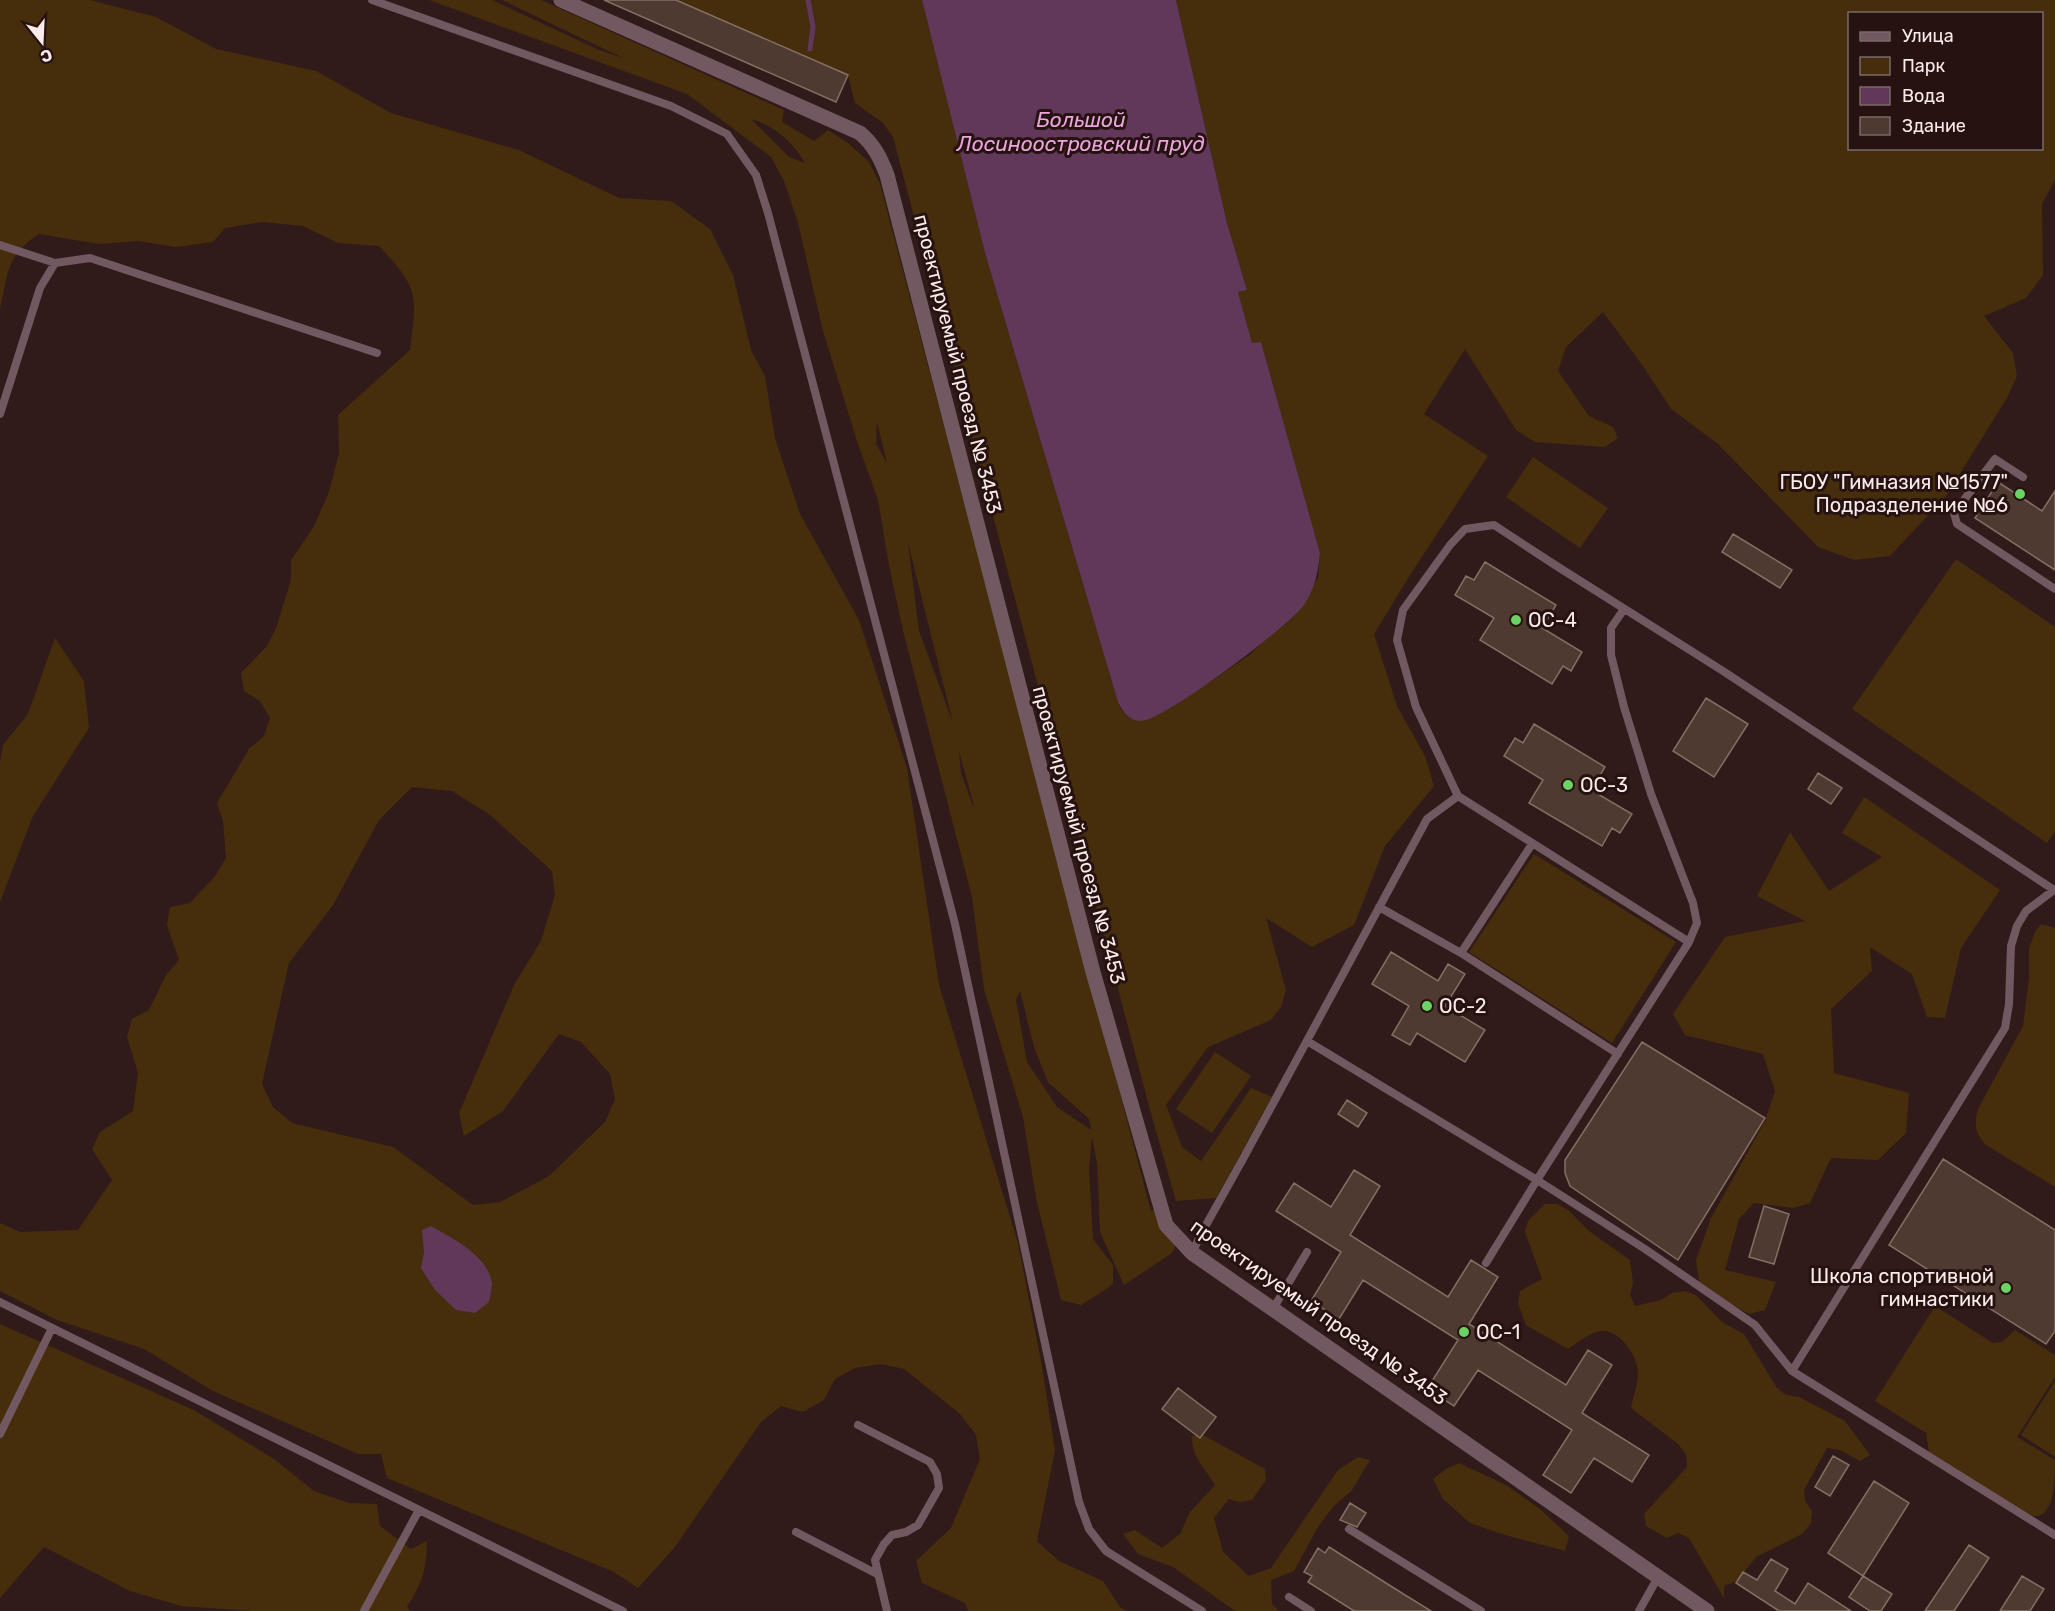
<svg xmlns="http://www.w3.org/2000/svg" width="2055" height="1611" font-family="Rubik,sans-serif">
<rect width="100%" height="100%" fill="#301b1a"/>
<!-- green -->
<path fill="#462d0c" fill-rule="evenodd" d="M0,0H90L156,17L216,49L316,71L391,113L519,150L619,198L671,201L710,229L733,275L751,350L765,376L775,438L800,514L859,620L907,768L939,985L1018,1243L1041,1361L1055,1450L1037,1541L1059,1561L1103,1581L1120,1607L1127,1611H968L965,1603L922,1583L916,1561L951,1528L980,1459L976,1435L960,1414L904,1369L881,1364L855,1368L835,1379L824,1400L803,1412L781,1406L761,1422L675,1547L638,1588L614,1572L387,1478L381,1454H358L213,1391L144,1349L57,1320L0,1291V1223L20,1232L78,1230L112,1180L92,1149L100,1132L133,1111L138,1073L127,1037L132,1019L149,1010L166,975L179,960L167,925L170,907L190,903L216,875L226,858L223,821L217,803L249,749L264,736L270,718L260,701L244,691L241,673L267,646L276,628L291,580V560L313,528L329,492L339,453L338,415L410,350C417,293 419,289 379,246L338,243L303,226L262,222L225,228L213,242L176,247L138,241L99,244L39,234C6,255 8,274 0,309ZM412,787L452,791L489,814L552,871L555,895L541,941L515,983L459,1113L464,1136L503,1111L559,1034L581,1042L610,1074L615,1099L605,1122L549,1176L500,1202L473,1205L393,1147L292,1123L273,1107L262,1084L289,963L333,905L379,820Z
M429,0H492L599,50L623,58L502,0H541L784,110L782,122L814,141L828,130L848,143L869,162L880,184L1151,1211L1155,1209L1175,1246L1174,1250L1172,1253L1124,1285L1100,1232L1097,1163L1092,1137L1089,1168L1093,1239L1113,1265V1283L1108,1288L1081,1305L1061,1300L1036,1198L1023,1117L984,989L972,897L903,631L888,560L878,500L856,438L823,331L798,223L784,181L771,157L687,94ZM751,119C772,124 794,143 805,163L789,157ZM877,422L887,463L876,444ZM908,543L952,719V720L919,631ZM959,751L974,806H973L961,773ZM1020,991L1034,1047L1048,1082L1089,1119L1091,1130L1057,1107L1027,1062L1016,1000Z
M676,0H922L985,253L1118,702L1122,711L1131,719L1143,721L1174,706L1251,654L1318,579L1320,553L1261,342L1252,344L1238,292L1247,290L1227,223L1176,0H2055V180L2042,204L2043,275L2026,298L1984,316L2013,353L2017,376L2007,398L1946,496L1890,556L1854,560L1818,547L1718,444L1671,409L1643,366L1603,312L1566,347L1558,371L1589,416L1613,427L1618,438L1605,447L1535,442L1516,430L1465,349L1424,414L1488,456L1412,572L1374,634L1397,706L1425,756L1434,786L1385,846L1354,925L1312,947L1266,918L1286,990L1281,1007L1271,1020L1208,1047L1166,1105L1182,1147L1201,1161L1251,1088L1272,1097L1216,1198L1176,1201L1150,1110L893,137L883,123L855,103L848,75ZM1850,14H2042V148H1850Z
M1533,457L1608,508L1580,548L1506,497Z
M1956,559L2055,627V831L2047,843L1852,709Z
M55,638L84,681L89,728L33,816L0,902V762L3,745L28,714Z
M1864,797L2000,890L1961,948L1945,1018L1927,1017L1912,974L1870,947L1872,971L1831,1009L1834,1073L1909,1093L1906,1133L1878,1160L1831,1158L1810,1203L1793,1208L1754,1203L1739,1219L1725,1270L1776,1282L1765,1310L1749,1314L1700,1287L1696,1260L1711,1218L1765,1121L1775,1091L1763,1054L1685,1035L1673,1014L1725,937L1805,921L1757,896L1790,832L1829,891L1882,857L1842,833Z
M1534,854L1676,942L1612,1043L1469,952Z
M2041,924L2055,928V1187L1986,1145C1975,1133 1974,1124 1978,1109L2023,1026L2029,978V948L2035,932Z
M1215,1052L1251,1076L1212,1133L1176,1109Z
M1545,1204H1557L1568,1210L1589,1231L1630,1260L1633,1283L1630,1295L1635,1306L1661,1300L1672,1293L1685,1291L1696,1295L1722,1322L1744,1334L1777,1388L1786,1395L1799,1397L1845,1421L1870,1455L1860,1461L1840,1450L1827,1448L1804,1490L1805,1501L1812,1511L1811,1523L1802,1534L1756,1557L1737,1581L1724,1586V1598L1689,1538L1678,1533L1667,1538L1646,1526L1644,1514L1687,1467L1686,1454L1678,1444L1631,1408C1633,1397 1637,1386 1638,1375C1639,1358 1621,1330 1602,1331C1590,1332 1577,1343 1568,1349L1526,1325L1518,1303L1520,1291L1542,1279L1525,1232L1528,1221Z
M1935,1306L1993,1343L2002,1342L2015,1330L2055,1355V1377L2017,1437L2055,1460C2055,1480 2055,1524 2029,1515L1929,1452L1926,1433L1875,1401Z
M0,1324L194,1410L274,1459L314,1491L349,1503L377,1504L380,1526L411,1549L427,1541C426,1572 423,1581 407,1607L410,1611H252L181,1606L130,1591L44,1547L0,1598Z
M2055,1381V1457L2021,1435Z
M1203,1435L1265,1469L1266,1480L1252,1500L1240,1502L1229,1499L1214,1518L1223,1552L1249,1576L1271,1568L1338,1470L1358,1457L1370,1460L1352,1490L1333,1507L1318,1527L1294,1571L1271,1580L1272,1604L1279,1611H1235L1173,1567L1138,1554L1123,1534L1135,1530L1162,1548L1180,1534L1190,1512L1215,1485C1204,1466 1192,1459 1192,1436Z
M1459,1463L1506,1485L1540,1509L1569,1536L1565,1551L1505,1535L1470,1523L1443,1499L1433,1479L1446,1469Z"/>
<!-- water -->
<path fill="#613859" d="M922,0H1176L1227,223L1247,290L1238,292L1252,343L1261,342L1320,553C1318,573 1315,588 1304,605C1289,626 1164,721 1141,721C1129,721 1123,712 1118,702L985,253Z
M431,1226C452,1238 489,1256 492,1284C492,1289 490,1297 489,1302L475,1313L456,1310L435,1290L421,1268L424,1252L422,1230Z"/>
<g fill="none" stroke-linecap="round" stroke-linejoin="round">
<!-- stream -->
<path stroke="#613859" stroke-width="5" d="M808,0L813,27L810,49"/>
</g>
<!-- building -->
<path fill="#4e3a30" stroke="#856e63" stroke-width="1.5" d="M604,0H676L848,75L836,102Z
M1998,482L2042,511L2055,491V570L1975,518Z
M1733,534L1792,570L1780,588L1722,552Z
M1485,562L1556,605L1542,628L1582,652L1571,671L1563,666L1552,684L1480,640L1494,618L1455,595L1466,576L1474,580Z
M1706,698L1748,724L1714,777L1673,751Z
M1534,724L1605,767L1591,790L1632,814L1620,833L1612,828L1602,846L1529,803L1543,780L1504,756L1515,738L1523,743Z
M1818,773L1842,788L1831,804L1808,789Z
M1391,952L1438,981L1448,964L1465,974L1445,1006L1485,1030L1465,1062L1417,1033L1410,1045L1392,1035L1409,1006L1372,984Z
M1642,1042L1765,1118L1678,1260L1570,1186L1565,1173V1160Z
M1347,1100L1367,1113L1358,1127L1338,1114Z
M1943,1159L2055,1230V1331L2046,1344L1889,1245Z
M1354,1170L1380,1186L1350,1235L1448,1297L1471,1260L1498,1277L1469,1324L1566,1385L1588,1350L1612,1365L1582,1413L1649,1455L1632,1482L1594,1458L1571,1493L1543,1475L1572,1430L1478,1370L1454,1406L1427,1389L1458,1340L1363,1280L1339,1319L1311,1301L1341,1252L1276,1211L1294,1183L1331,1207Z
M1764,1206L1789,1214L1774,1264L1749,1257Z
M1178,1388L1216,1417L1200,1438L1162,1409Z
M1833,1456L1849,1465L1830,1496L1815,1487Z
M1874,1481L1909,1503L1863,1576L1828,1553Z
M1350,1503L1366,1513L1357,1527L1340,1520Z
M1969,1545L1989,1558L1954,1611H1925Z
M1329,1547L1397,1590L1431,1611H1354L1308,1582L1312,1576L1304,1572L1318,1548L1325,1553Z
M1771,1559L1788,1569L1775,1591L1795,1604L1808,1583L1851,1611H1779L1736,1583L1743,1572L1757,1580Z
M1863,1576L1892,1594L1881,1611H1870L1849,1597Z
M2022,1576L2044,1589L2030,1611H2000Z"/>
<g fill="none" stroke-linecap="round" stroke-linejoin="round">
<!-- lane -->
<path stroke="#725961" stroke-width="8" d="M372,0L671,106L727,134L756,175L768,213L955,924L1079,1502L1089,1529L1106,1551L1202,1611
M0,245L55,263
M0,414L40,288L55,263L90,258L377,353
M2023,477L1995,459L1954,513L1957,524L2055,589
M1624,609L1611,628V655L1624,707L1651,794L1693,903L1697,923L1689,942
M1379,907L1461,953L1532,844
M1461,953L1618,1054
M1307,1041L1537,1180L1486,1263
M1192,1253L1201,1234L1244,1157L1427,819L1458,796
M0,1302L623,1611
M1273,1309L1307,1252
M1792,1371L2005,1028L2009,1004L2011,946L2017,926L2026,911L2054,890L1723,671L1555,565L1494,525L1465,529L1450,545L1403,610L1397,640L1416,707L1458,796L1689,942L1537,1180L1645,1249L1755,1325L1792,1371L2055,1535
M858,1425L930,1462L937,1474L939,1488L918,1525L906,1532L892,1535L884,1544L875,1560L887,1611
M0,1434L52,1328
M1349,1529L1481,1611
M796,1532L877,1574
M1289,1597L1311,1611
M364,1611L419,1510
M1639,1611L1658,1577"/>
<!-- street -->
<path stroke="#725961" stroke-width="15" d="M561,0L860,133C874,145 880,157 887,175L1093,972L1166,1225L1192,1253L1707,1611"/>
</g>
<!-- markers -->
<g fill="#6ad364" stroke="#261211" stroke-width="2">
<circle cx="2020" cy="494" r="6"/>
<circle cx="1516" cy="620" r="6"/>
<circle cx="1568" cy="785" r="6"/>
<circle cx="1427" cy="1006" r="6"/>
<circle cx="2006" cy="1288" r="6"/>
<circle cx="1464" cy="1332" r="6"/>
</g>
<g text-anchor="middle" stroke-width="6" stroke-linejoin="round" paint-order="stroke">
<!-- street labels -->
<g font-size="20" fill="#faebe9" stroke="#261211">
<text transform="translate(958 364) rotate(76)" y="7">проектируемый проезд № 3453</text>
<text transform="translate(1079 835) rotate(75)" y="7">проектируемый проезд № 3453</text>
<text transform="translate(1319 1312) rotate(35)" y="7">проектируемый проезд № 3453</text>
</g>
<!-- poi labels -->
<g font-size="20" fill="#faebe9" stroke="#261211" text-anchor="start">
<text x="2008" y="489" text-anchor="end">ГБОУ "Гимназия №1577"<tspan x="2008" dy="23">Подразделение №6</tspan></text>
<text x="1528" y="627">ОС-4</text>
<text x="1580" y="792">ОС-3</text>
<text x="1439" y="1013">ОС-2</text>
<text x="1994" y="1283" text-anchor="end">Школа спортивной<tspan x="1994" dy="23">гимнастики</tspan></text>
<text x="1476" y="1339">ОС-1</text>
</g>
<!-- water labels -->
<g font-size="21" font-style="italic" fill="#eaa5db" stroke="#261211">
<text x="1081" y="127">Большой<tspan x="1081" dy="24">Лосиноостровский пруд</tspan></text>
</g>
</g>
<!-- legend -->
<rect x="1848" y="12" width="195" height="138" fill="#261211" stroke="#7b6967" stroke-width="1.5"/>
<rect x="1860" y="32" width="30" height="9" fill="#725961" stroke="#7b6967" stroke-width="1.5"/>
<text x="1902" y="42" font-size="18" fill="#faebe9">Улица</text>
<rect x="1860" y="57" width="30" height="18" fill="#462d0c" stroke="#7b6967" stroke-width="1.5"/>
<text x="1902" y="72" font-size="18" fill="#faebe9">Парк</text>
<rect x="1860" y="87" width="30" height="18" fill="#613859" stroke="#7b6967" stroke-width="1.5"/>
<text x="1902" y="102" font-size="18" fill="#faebe9">Вода</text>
<rect x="1860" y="117" width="30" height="18" fill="#4e3a30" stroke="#7b6967" stroke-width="1.5"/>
<text x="1902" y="132" font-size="18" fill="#faebe9">Здание</text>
<!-- north arrow -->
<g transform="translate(42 42) rotate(162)" stroke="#261211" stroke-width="4.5" paint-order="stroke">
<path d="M0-4.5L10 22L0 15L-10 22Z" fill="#faebe9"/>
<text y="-9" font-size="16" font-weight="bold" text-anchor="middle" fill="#faebe9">С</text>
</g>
</svg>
